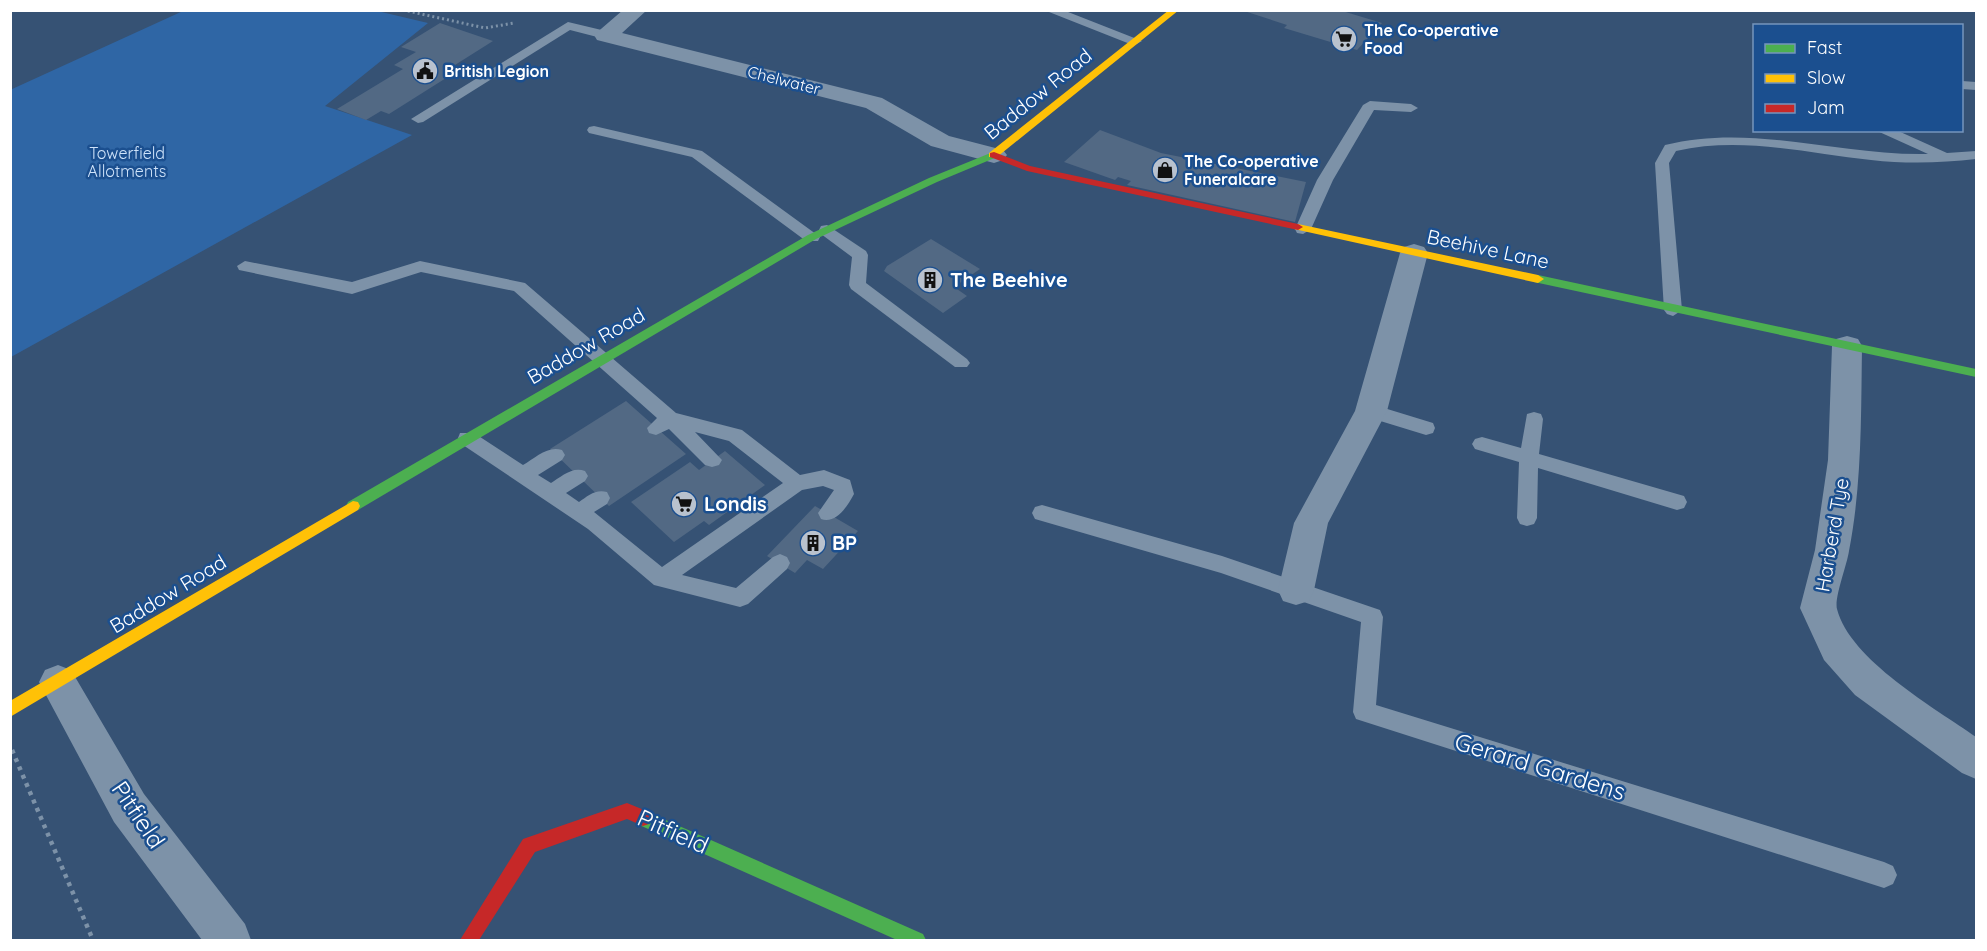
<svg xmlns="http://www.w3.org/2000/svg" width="1987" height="951" font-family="Quicksand,sans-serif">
<rect width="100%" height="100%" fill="#365274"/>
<!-- green -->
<path fill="#2f66a5" d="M373,10L428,23L325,106L412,135L11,357L10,90L183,11Z"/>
<!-- building -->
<path fill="#526984" d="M1241,10H1339L1382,23L1357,50L1284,28L1287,25Z
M440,23L493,41L447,70L454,73L389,114L381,111L366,120L337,109L403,69L394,65L416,52L401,47Z
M1100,130L1161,153L1306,182L1295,222L1127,185L1131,181L1118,177L1115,180L1064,162Z
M931,239L980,269L954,287L967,296L943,313L884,271L887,266Z
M626,401L686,454L609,506L550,449Z
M725,451L765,485L709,525L704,521L674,542L631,502L690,462L699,470Z
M815,506L858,531L823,569L807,560L795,573L767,556Z"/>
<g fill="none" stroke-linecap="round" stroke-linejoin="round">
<!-- path-far1 -->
<path stroke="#7d92a8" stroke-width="3" stroke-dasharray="2 3" stroke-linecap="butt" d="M403,10L485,28L514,23"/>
<!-- path -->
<path stroke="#7d92a8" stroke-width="4.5" stroke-dasharray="4 5" stroke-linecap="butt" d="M12,750L93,940"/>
<!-- lane -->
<path fill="#7d92a8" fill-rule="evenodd" d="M1044,10H1063L1142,41L1135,45L1130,44Z
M568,22L610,32L612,35L605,39L570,30L423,122L418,123L411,119Z
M1962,81L1976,82V90L1962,89Z
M1370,101L1411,104L1418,108L1411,112L1374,110L1333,180L1311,229L1303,234L1297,233L1295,229L1317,180L1363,105Z
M594,126L702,151L820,237L818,241H806L692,157L589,133L587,130L589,127Z
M1875,130H1896L1947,153L1976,151V159C1942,163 1906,164 1871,160C1806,153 1741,136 1676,151L1669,163L1682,310L1673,316L1667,314L1664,310L1655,163L1665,145C1753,123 1839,156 1928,154Z
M827,225L866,251L868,255L866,283L967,359L970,363L967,367H955L851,289L849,285L852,257L821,234L819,230L821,226Z
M245,261L352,282L420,261L525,283L676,413L742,430L800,475L824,470L850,480L854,494C847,507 836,524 821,519L818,513L834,490L823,486L802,490L682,575L736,588L773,557L780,554L787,557L790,563L787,569L748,604L740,607L654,585L588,529L460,443L458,438L460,433H474L523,465C535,458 548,445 562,450L565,455L562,460L538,475L551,483C561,477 572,466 585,471L588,476L585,481L566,493L579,502C588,496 595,489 607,492L610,498L607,504L594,512L662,567L783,483L729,441L695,432L722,460L719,465L712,467L705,465L669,429L656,435L649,433L647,428L657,418L514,291L421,272L352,294L239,270L237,266Z
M1371,404L1433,423L1435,428L1433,433L1426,435L1364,416L1362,411L1364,406Z
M1534,412L1541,414L1543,419L1539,454L1684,496L1687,502L1684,508L1677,510L1538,468L1537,518L1534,524L1527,526L1520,524L1517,518L1519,462L1475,449L1472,444L1475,439L1482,437L1521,448L1527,414Z
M1042,505L1222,556L1380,610L1383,617L1376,705L1884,862L1893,866L1897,875L1893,884L1884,888L1356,719L1353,712L1361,622L1221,573L1035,519L1032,513L1035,507Z"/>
<!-- street -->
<path fill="#7d92a8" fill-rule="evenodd" d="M623,10H647L622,33L882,98L949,136L1003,150L1007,155L1003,160L994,163L931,146L866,108L597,40L594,35Z
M1414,244L1424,247L1428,253L1387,411L1328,523L1314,590L1309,601L1296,605L1283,601L1278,590L1294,523L1355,411L1400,253L1404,247Z
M1847,336L1858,339L1862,346C1861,415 1862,484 1849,551C1847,565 1834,598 1837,609C1850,660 1935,708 1976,737V779L1962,773L1855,695L1824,660L1800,608L1815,550L1828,460L1832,346L1836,339Z
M58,665L71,670L144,794L245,924L251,940H202L114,822L39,682L45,670Z"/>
<!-- fast -->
<path fill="#4caf50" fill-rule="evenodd" d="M993,152L997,153V157L937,182L816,239L358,510H348L346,506L348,502L808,235L929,178Z
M1538,275L1976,369V377L1534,282V276Z
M643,810L923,934L926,940H897L637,824L635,818L637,812Z"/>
<!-- slow -->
<path fill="#ffc107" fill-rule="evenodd" d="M1169,10H1179L997,157H989V153Z
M1298,224L1538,275L1544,279L1538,283L1294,229L1293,227Z
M353,501L358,502L360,506L358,510L10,717V701Z"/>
<!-- jam -->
<path fill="#c62828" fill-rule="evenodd" d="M994,152L1030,166L1298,224L1303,227L1298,230L1027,171L990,157V153Z
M627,803L649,812L651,818L649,824L643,826L627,819L535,852L479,940H460L523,839Z"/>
</g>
<!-- icons -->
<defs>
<g id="supermarket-disc" transform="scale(1.35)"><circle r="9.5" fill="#b9c2ce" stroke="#1b4f8f"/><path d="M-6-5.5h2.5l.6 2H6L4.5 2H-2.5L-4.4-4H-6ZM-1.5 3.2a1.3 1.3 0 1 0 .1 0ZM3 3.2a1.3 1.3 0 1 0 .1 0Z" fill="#111"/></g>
<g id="civic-disc" transform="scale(1.35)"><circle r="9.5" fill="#b9c2ce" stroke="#1b4f8f"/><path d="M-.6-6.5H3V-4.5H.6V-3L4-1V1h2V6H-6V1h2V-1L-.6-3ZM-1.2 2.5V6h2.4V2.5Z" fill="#111"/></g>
<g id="shop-disc" transform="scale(1.35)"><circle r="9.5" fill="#b9c2ce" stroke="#1b4f8f"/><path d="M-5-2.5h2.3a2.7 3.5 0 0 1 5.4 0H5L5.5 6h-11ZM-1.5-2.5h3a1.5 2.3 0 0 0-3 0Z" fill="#111"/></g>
<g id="building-disc" transform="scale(1.35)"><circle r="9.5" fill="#b9c2ce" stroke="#1b4f8f"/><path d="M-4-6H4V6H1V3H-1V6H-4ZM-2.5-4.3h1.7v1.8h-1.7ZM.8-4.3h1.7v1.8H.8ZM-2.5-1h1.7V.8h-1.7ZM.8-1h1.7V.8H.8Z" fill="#111"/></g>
</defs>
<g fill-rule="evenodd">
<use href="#supermarket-disc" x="1344" y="39"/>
<use href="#civic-disc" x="425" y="71"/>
<use href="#shop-disc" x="1165" y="170"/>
<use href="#building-disc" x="930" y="280"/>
<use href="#supermarket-disc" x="684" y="504"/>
<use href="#building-disc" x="813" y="543"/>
</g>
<g text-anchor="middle" stroke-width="5" stroke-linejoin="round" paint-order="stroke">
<!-- far-poi labels -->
<g font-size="16" font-weight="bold" fill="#fff" stroke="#1b4f8f" text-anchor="start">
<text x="1364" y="36">The Co-operative<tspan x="1364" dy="18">Food</tspan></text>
<text x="444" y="77">British Legion</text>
<text x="1184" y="167">The Co-operative<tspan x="1184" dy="18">Funeralcare</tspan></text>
</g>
<!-- far-street labels -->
<g font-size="16" fill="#fff" stroke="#1b4f8f">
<text transform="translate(784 80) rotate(14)" y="6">Chelwater</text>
</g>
<!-- far-park labels -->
<g font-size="16" fill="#cfe3fa" stroke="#1b4f8f">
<text x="127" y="159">Towerfield<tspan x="127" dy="18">Allotments</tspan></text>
</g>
<!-- street labels -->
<g font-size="20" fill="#fff" stroke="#1b4f8f">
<text transform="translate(1038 94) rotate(-39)" y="7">Baddow Road</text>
<text transform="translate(1488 249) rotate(12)" y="7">Beehive Lane</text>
<text transform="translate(586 346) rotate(-30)" y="7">Baddow Road</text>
<text transform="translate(1832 535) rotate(-80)" y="7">Harberd Tye</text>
<text transform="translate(168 594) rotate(-31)" y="7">Baddow Road</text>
</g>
<!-- poi labels -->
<g font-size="20" font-weight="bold" fill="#fff" stroke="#1b4f8f" text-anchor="start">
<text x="950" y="287">The Beehive</text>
<text x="704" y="511">Londis</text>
<text x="832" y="550">BP</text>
</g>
<!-- near-street labels -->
<g font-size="24" fill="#fff" stroke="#1b4f8f">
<text transform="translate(1540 767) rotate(17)" y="8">Gerard Gardens</text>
<text transform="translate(138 815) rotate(56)" y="8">Pitfield</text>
<text transform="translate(673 832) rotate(24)" y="8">Pitfield</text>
</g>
</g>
<!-- border -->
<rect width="1987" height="951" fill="none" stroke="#ffffff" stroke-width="24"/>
<!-- legend -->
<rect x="1753" y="24" width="210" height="108" fill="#1b4f8f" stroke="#7695bc" stroke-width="1.5"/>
<rect x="1765" y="44" width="30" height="9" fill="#4caf50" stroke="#7695bc" stroke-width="1.5"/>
<text x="1807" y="54" font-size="18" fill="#ffffff">Fast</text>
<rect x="1765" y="74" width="30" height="9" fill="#ffc107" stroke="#7695bc" stroke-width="1.5"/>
<text x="1807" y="84" font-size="18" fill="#ffffff">Slow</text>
<rect x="1765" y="104" width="30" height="9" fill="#c62828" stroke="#7695bc" stroke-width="1.5"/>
<text x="1807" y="114" font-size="18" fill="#ffffff">Jam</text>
</svg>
